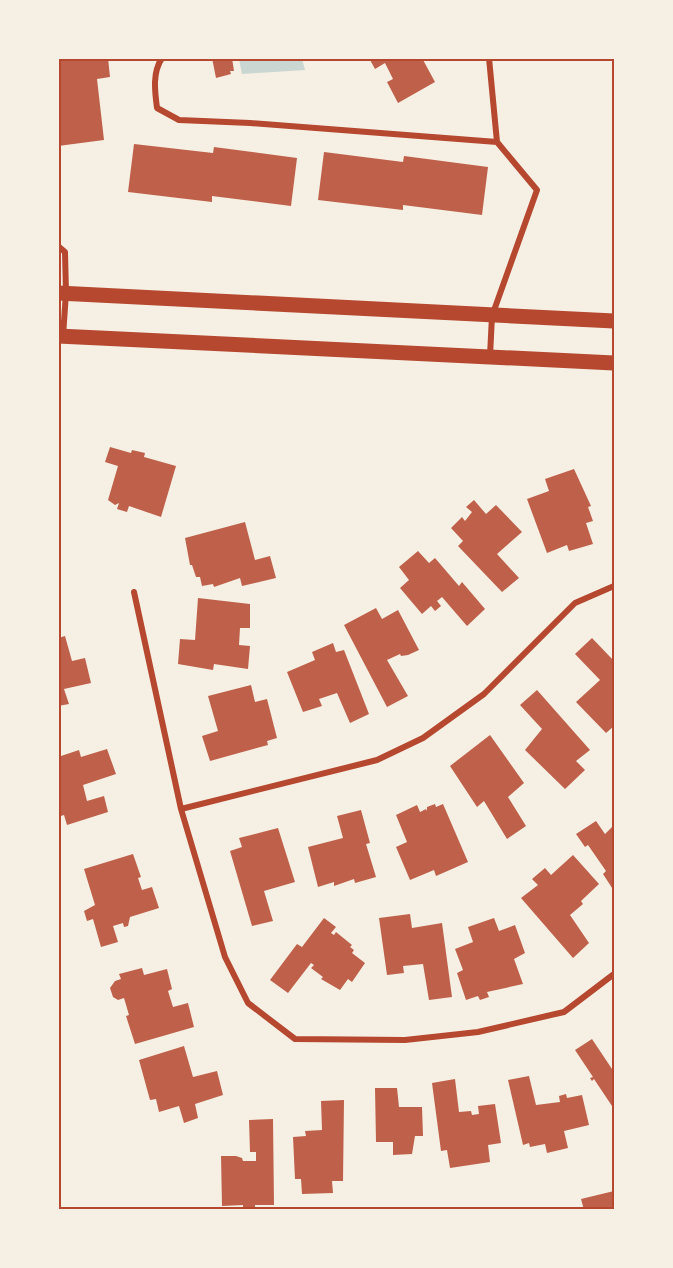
<svg xmlns="http://www.w3.org/2000/svg" width="673" height="1268" font-family="'PT Serif',serif">
<rect width="100%" height="100%" fill="#f6efe4"/>
<!-- water -->
<path fill="#c9d6d2" d="M239,59H302L305,70L242,74Z"/>
<!-- building -->
<path fill="#bf614a" d="M58,58H108L110,77L97,79L104,140L58,146Z
M212,58H232L234,71H230L231,74L216,78Z
M369,58H422L435,82L398,103L387,82L393,79L385,63L375,69Z
M134,144L213,153L214,147L297,158L291,206L212,196V202L128,192Z
M324,152L403,162L404,156L488,167L482,215L403,205V210L318,200Z
M110,447L131,453L132,450L145,453L144,457L176,466L161,517L129,506L127,512L117,509L119,503L115,505L108,500L118,466L105,462Z
M574,469L591,506L588,507L593,521L586,523L593,544L569,551L567,545L547,553L527,499L549,491L545,479Z
M474,500L486,514L496,505L522,532L497,554L519,578L502,592L458,546L463,541L451,528L462,517L465,521L472,512L466,507Z
M245,522L255,560L270,556L276,578L242,586L240,578L214,587L213,584L202,586L200,577H196L192,565H190L185,538Z
M418,551L429,563L435,558L459,586L462,582L485,609L467,626L442,597L437,601L441,606L435,611L431,606L422,614L400,588L409,580L399,567Z
M198,598L250,604V628H240L239,645L250,646L248,669L214,664L213,670L178,664L180,639L195,640Z
M376,608L382,619L398,610L419,650L408,655L401,656L400,654L387,660L408,696L387,707L344,625Z
M65,636L72,661L85,658L91,683L64,689L69,704L58,706V638Z
M592,638L614,661V726L606,733L576,702L600,680L575,654Z
M333,643L336,652L344,650L369,714L350,723L337,693L319,699L322,706L303,712L287,672L315,660L312,652Z
M251,685L255,702L267,699L277,738L267,741L268,745L210,761L202,736L218,731L208,696Z
M537,690L590,750L576,761L585,770L565,789L525,750L542,729L520,705Z
M490,735L524,783L508,797L526,826L507,839L484,801L477,807L450,766Z
M107,749L116,774L83,785L87,801L104,796L108,812L67,825L64,815L58,817V757L79,750L81,757Z
M435,804L436,807L443,804L468,862L436,876L434,870L410,880L396,847L407,842L396,815L417,805L420,812L426,809L427,811V807Z
M361,810L370,843L366,844L376,877L355,883L354,879L334,886V882L318,887L308,847L343,838L337,816Z
M596,821L605,834L614,825V891L603,874L606,871L588,845L585,847L576,834Z
M278,828L295,882L264,891L273,921L252,926L230,851L242,847L239,838Z
M133,854L141,877L138,878L142,890L152,887L159,908L130,917L128,926L124,927L123,923L113,926L118,942L101,947L93,919L87,921L84,911L95,905L84,869Z
M573,855L599,884L581,901L583,904L570,915L589,943L573,958L521,898L538,885L532,879L545,868L551,875Z
M410,914L412,928L442,923L452,997L429,1000L423,964L403,966L404,973L387,975L379,918Z
M324,918L336,927L331,933L334,935L336,932L352,945L350,947L354,950L352,953L365,963L352,982L348,979L340,990L321,979L323,977L311,968L314,965L311,963L288,993L270,980L297,944L302,947Z
M494,918L499,931L515,925L525,953L514,959L523,984L487,992L489,997L480,1000L478,996L466,1000L457,973L463,970L455,949L473,942L468,927Z
M142,968L144,975L167,969L172,989L168,991L173,1007L188,1003L194,1027L135,1044L126,1016L129,1015L124,998L118,1000L113,997L110,988L115,981L121,979L119,974Z
M592,1039L614,1072V1109L594,1079L592,1081L590,1078L593,1077L575,1050Z
M184,1046L193,1077L217,1071L223,1095L195,1104L198,1118L184,1123L179,1106L159,1112L156,1099L150,1100L139,1060Z
M529,1076L536,1105L560,1102L559,1096L566,1094L567,1098L582,1095L589,1125L564,1131L568,1148L547,1153L545,1144L530,1147L529,1143L523,1145L508,1080Z
M455,1079L459,1112L471,1111L472,1115L479,1114L478,1106L495,1104L501,1143L488,1145L490,1162L450,1168L447,1150L441,1151L432,1083Z
M375,1088H397L399,1107H422L423,1136H415L412,1154L393,1155V1142H376Z
M344,1100L343,1181H332L333,1193L302,1194L301,1179H295L293,1137L306,1136L305,1131L322,1130L321,1101Z
M273,1119L274,1205H255V1208H243V1205L222,1206L221,1156H236L242,1158L243,1161H256V1152H250L249,1120Z
M614,1191V1210H584L581,1199Z"/>
<g fill="none" stroke-linecap="round" stroke-linejoin="round">
<!-- minor -->
<path stroke="#b5482f" stroke-width="6" d="M162,58C152,73 155,92 157,108L179,120L250,123L497,142
M489,58L497,142L537,190L492,316L490,356
M58,246L65,252L66,293L63,336
M134,592L181,809L225,957L248,1003L295,1039L405,1040L478,1032L564,1012L614,974
M181,809L377,760L423,738L484,694L575,603L614,586"/>
<!-- primary -->
<path stroke="#b5482f" stroke-width="15" d="M58,293L614,321
M58,336L614,363"/>
</g>
<!-- border -->
<rect width="673" height="1268" fill="none" stroke="#f6efe4" stroke-width="120"/>
<rect x="60" y="60" width="553" height="1148" fill="none" stroke="#b5482f" stroke-width="2"/>
</svg>
